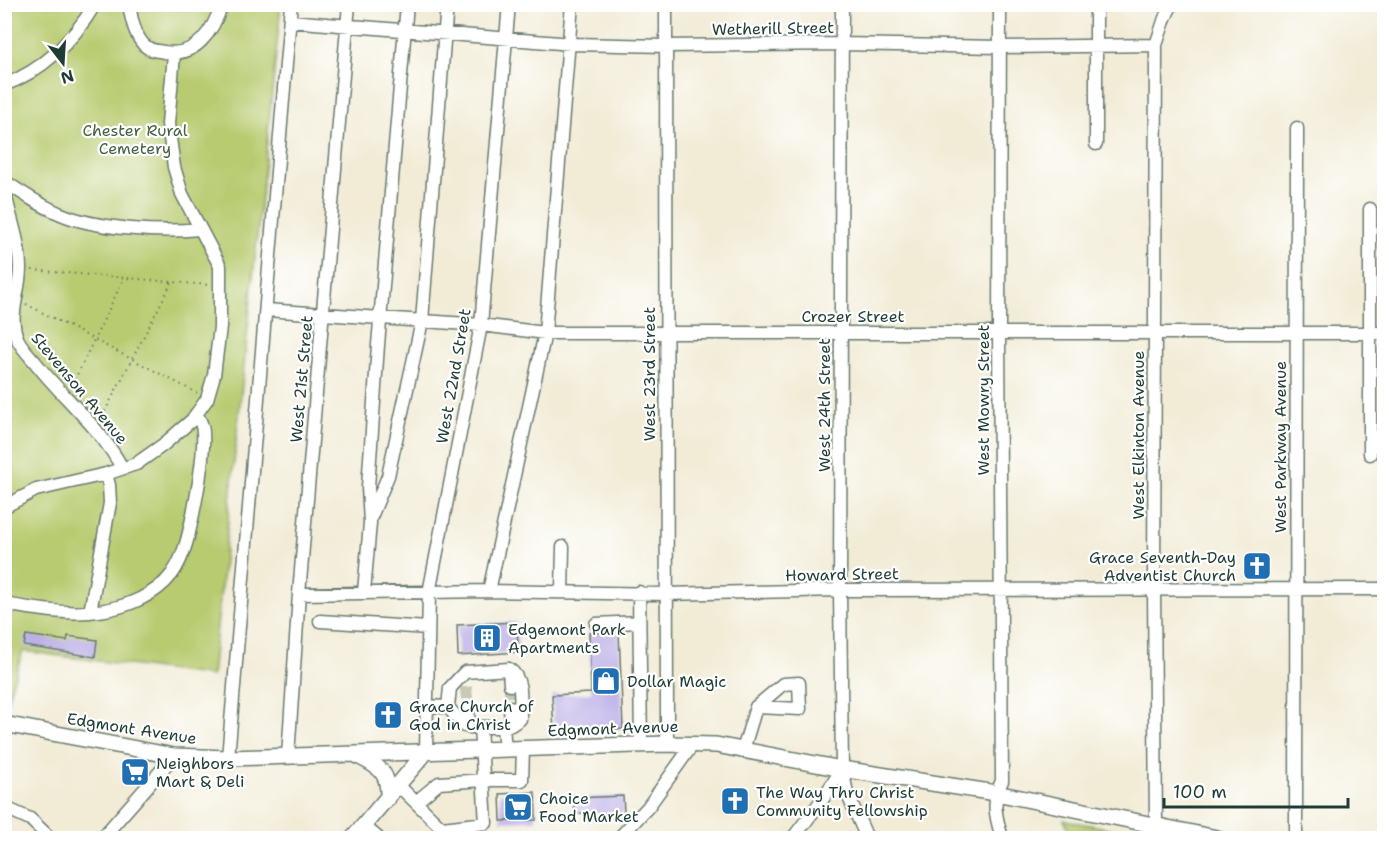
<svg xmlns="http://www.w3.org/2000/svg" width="1389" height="843" font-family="'Shantell Sans',sans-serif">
<rect width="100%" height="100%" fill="#fff"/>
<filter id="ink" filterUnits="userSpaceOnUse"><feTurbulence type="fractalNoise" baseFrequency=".0167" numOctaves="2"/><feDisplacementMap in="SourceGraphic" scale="12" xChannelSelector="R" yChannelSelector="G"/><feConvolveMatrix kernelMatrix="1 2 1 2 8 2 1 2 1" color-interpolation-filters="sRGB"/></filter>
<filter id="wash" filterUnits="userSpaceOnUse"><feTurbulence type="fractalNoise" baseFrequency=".008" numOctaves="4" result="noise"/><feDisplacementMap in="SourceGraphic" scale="24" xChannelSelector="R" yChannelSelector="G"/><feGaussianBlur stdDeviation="1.35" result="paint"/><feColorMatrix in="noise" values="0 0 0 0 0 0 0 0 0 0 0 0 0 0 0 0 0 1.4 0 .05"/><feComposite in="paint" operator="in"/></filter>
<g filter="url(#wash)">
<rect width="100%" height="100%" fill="#f2ecd7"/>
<!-- green -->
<path fill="#b8cb6f" stroke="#6c8452" stroke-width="1.5" d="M5,5H281L212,676L23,651L5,706Z
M1064,820L1157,838H1072Z"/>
<g id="blocks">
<!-- building -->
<path fill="#b7aae5" d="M516,622L519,652L458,656L457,625Z
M619,632L623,729L554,732L552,695L591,693L589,633Z
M26,635L67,641L68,636L97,640L95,657L24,646Z
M535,792L536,820L501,821L500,794Z
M623,796L624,812L618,818L592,820L591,812L575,814L573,798Z"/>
</g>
</g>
<g filter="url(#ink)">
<use href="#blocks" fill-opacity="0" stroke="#697a6d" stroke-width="1.5"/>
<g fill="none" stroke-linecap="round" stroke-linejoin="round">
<!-- minor-tunnel -->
<path stroke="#c8c9b6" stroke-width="12" stroke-dasharray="12 6" stroke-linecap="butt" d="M510,685V707
M466,687L468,709"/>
<!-- minor casing -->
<g stroke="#697a6d" stroke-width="15">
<path id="minor" d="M129,4C131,18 136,43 150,49C154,51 160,51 164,52C196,58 213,31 222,4
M666,4L667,744
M842,4L840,590L842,769L847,793L867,838
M1000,4L999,332L1002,781C991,802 996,817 1002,838
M1096,4V144
M290,21L572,44L666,46L842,44L1000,47L1156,45L1165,18L1172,4
M1156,45L1154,589L1156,825L1162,838
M4,85C44,70 73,41 95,4
M4,181C22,193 41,206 61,214C96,229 161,233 199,229
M4,187C8,214 20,240 20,268C20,293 7,316 18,340C22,348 29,355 35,362C62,397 102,429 122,468
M266,310L481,325L545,333H1384
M1370,454V209
M4,507L36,490L106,474L136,464L163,445L192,420L207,399L214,375L220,327V266L182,194L174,167L168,124L174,54
M371,517L388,476L422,321L447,4
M489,591L545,333L572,4
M364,592L370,523L368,487L378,345L407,4
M562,592L563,547
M639,592L641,745
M299,594L489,591L666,594L840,590L1384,589
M4,604C51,612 96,620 140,599C153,592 163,586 172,574C187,553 191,523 196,499C199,484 206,440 202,426C201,422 198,417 196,414
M90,612L110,503L109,485L106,474
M320,621L428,628
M596,624L639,622
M426,706L448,707L464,726L469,727H503L505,749
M448,707L450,688L465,672L509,669L510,685
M510,707L511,725
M468,709L469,727
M503,727L511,725L520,719C520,702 524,679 509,669
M743,750L756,707L800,709L799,683L783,684L756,707
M426,752L429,593L481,325L509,4
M288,756L299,594L349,4
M228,758L291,4
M398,785L442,828L486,823L480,727
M416,802L439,783L484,780H522L523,749
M10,810L30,819L50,838
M364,826L378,838
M102,838L174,756
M619,838L648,807L693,744
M793,838L822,800L842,769
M1296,838L1297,128"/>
</g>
<!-- major casing -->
<g stroke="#697a6d" stroke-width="18">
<path id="major" d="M4,724L174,756L228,758L667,744L716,745L842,769L996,793L1217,838
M358,756C380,767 389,772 388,798
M353,838L426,752"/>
</g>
<!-- path -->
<path stroke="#697a6d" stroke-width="2" stroke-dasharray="1.5 4.5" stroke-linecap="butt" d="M32,270L209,285
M26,304L197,393
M72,385L124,278
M102,417L172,282"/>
<!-- minor -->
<use href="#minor" stroke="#fff" stroke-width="12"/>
<!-- major -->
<use href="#major" stroke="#fff" stroke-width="15"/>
</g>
</g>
<!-- icons -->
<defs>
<g id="church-square" transform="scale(1.5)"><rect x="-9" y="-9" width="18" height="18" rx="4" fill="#1f6fb2" stroke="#fff"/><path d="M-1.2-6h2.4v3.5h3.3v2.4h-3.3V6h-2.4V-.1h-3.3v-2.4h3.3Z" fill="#fff"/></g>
<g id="building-square" transform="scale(1.5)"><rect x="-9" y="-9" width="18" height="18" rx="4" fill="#1f6fb2" stroke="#fff"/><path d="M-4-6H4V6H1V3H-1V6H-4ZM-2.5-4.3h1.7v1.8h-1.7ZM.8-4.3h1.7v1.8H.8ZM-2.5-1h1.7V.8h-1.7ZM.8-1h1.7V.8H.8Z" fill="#fff"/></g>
<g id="shop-square" transform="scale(1.5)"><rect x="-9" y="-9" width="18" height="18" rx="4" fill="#1f6fb2" stroke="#fff"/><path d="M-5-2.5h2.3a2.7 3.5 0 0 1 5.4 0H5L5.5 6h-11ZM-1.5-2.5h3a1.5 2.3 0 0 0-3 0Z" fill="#fff"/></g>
<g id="supermarket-square" transform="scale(1.5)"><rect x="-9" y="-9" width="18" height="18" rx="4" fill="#1f6fb2" stroke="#fff"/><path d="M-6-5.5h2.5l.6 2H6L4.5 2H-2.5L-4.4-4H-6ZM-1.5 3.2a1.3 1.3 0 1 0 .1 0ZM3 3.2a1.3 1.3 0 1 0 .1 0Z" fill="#fff"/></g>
</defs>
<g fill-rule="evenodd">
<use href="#church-square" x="1257" y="566"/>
<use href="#building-square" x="487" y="638"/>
<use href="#shop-square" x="606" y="681"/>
<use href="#church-square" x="388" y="715"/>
<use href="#supermarket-square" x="135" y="772"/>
<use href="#church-square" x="735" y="801"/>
<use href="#supermarket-square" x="518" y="807"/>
</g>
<g text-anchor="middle" stroke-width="4.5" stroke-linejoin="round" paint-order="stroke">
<!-- street labels -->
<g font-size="16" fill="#1f3d34" stroke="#fff">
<text transform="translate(773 28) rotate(-1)" y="6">Wetherill Street</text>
<text x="853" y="322">Crozer Street</text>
<text transform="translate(649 374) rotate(-90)" y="6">West 23rd Street</text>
<text transform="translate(453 376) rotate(-80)" y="6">West 22nd Street</text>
<text transform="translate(301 379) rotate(-85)" y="6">West 21st Street</text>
<text transform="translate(80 388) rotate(50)" y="6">Stevenson Avenue</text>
<text transform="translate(983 400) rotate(-90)" y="6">West Mowry Street</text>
<text transform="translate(824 405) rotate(-90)" y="6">West 24th Street</text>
<text transform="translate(1138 435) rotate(-90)" y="6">West Elkinton Avenue</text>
<text transform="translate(1280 447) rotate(-90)" y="6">West Parkway Avenue</text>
<text transform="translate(842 574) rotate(-1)" y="6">Howard Street</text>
<text transform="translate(132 728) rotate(9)" y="6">Edgmont Avenue</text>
<text transform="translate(613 728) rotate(-2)" y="6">Edgmont Avenue</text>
</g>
<!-- park labels -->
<g font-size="16" fill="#456043" stroke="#fff">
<text x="135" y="136">Chester Rural<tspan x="135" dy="18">Cemetery</tspan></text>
</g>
<!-- poi labels -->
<g font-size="16" fill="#1f3d34" stroke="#fff" text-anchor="start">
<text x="1236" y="563" text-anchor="end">Grace Seventh-Day<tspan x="1236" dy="18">Adventist Church</tspan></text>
<text x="508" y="635">Edgemont Park<tspan x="508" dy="18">Apartments</tspan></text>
<text x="627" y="687">Dollar Magic</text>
<text x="409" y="712">Grace Church of<tspan x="409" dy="18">God in Christ</tspan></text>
<text x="156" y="769">Neighbors<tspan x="156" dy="18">Mart &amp; Deli</tspan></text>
<text x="756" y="798">The Way Thru Christ<tspan x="756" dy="18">Community Fellowship</tspan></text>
<text x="539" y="804">Choice<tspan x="539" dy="18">Food Market</tspan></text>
</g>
</g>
<!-- margin -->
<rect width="1389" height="843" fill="none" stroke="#fff" stroke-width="24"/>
<!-- north arrow -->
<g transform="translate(63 63) rotate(163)" stroke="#ffffff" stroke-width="4.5" paint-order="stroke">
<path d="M0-4.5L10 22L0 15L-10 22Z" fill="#1f3d34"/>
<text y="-9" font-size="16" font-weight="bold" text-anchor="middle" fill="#1f3d34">N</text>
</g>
<!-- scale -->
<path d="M1164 798v9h184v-9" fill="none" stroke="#1f3d34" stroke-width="3"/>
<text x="1173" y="798" font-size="18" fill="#1f3d34" stroke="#ffffff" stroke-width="4.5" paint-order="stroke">100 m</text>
</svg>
